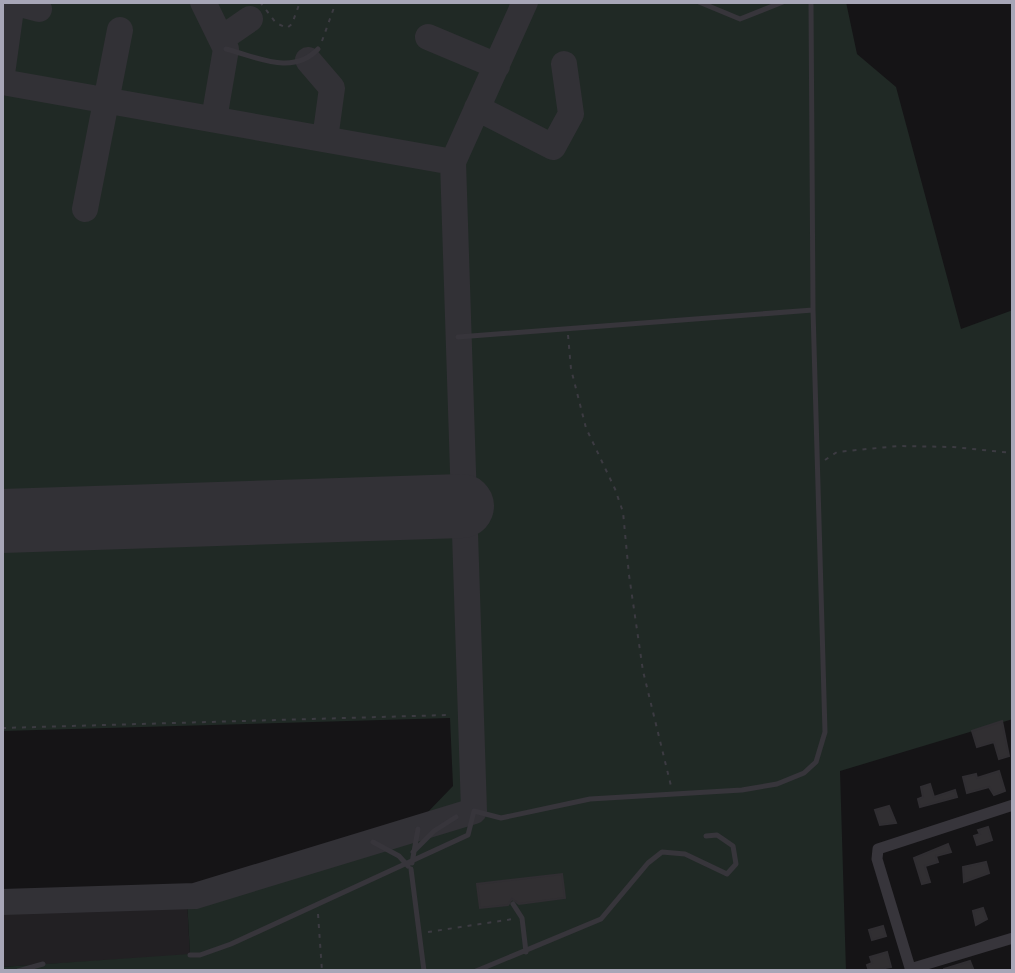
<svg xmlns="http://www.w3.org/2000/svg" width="1015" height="973" font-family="Figtree,sans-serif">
<rect width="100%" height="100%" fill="#151416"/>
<!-- built -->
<path fill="#222023" d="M187,899L190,955L2,967V905Z"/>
<!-- green -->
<path fill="#202925" d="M2,2H846L857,54L896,87L961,329L1013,310V719L840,771L846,971H2V967L190,954L187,899L2,905V896L179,890L426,814L453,786L450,718L2,731Z"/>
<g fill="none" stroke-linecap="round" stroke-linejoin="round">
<!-- taxiway -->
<path stroke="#323136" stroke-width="26" d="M12,2L39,9
M203,2L226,49L214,119
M428,37L497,66
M221,39L250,19
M308,60L332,88L325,139
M2,74L12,2
M2,82L453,162
M477,108L553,147L571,114L564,64
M85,209L120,30
M2,902L195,896L474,811L453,162L525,2"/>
<!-- runway -->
<path stroke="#323136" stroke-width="64" d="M2,521L462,506"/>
</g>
<!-- building -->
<path fill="#312f32" stroke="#302e32" stroke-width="2" d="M1002,721L1009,756L999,759L994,742L977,747L972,731Z
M999,771L1005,791L994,795L989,787L967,793L963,777L976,774L977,778Z
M930,784L934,797L955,790L957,797L920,807L918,799L923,797L921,787Z
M889,806L896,823L880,825L875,810Z
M988,827L992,840L977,845L974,836L980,834L978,830Z
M948,844L951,852L936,856L938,862L925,866L930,882L922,884L914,858Z
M986,862L989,873L964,882L963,867Z
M562,874L565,898L519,904L512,899L508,905L480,908L477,884Z
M983,908L987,919L976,925L973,911Z
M883,926L886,936L872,940L869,930Z
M887,952L891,967L869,971L867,965L872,963L870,957Z
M970,961L974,971H944V969Z"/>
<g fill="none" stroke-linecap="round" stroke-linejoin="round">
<!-- path -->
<path stroke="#3c3b42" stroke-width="2" stroke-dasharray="4 6" stroke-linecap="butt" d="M260,2L276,23L287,28L292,24L300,2
M322,41L336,2
M568,335L571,369L586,428L615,489L623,512L629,575L643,671L671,786
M825,460L837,452L898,446L953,447L1013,453
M2,728L448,715
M318,914L322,971
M428,932L513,919"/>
<!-- service -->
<path stroke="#37353b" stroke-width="5" d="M699,2L740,19L783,2
M226,49C257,57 293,76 318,49
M458,337L813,310
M373,842L399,856L408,866
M413,852L434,831L456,817
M412,863L418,829
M411,869L424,971
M513,904L522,918L526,952
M190,955H200L231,944L468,835L474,811L501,818L590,799L742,790L777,784L804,773L816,762L825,732L813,310L811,2
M18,971L43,964
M476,971L601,919L648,863L662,852L685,854L727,874L736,864L733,846L717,835L706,836"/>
<!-- minor -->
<path stroke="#37353b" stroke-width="11" d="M910,969L1013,938
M911,971L877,859L878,849L1013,805"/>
</g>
<!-- border -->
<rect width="1015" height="973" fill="none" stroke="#a7a6b7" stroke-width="8"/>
</svg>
